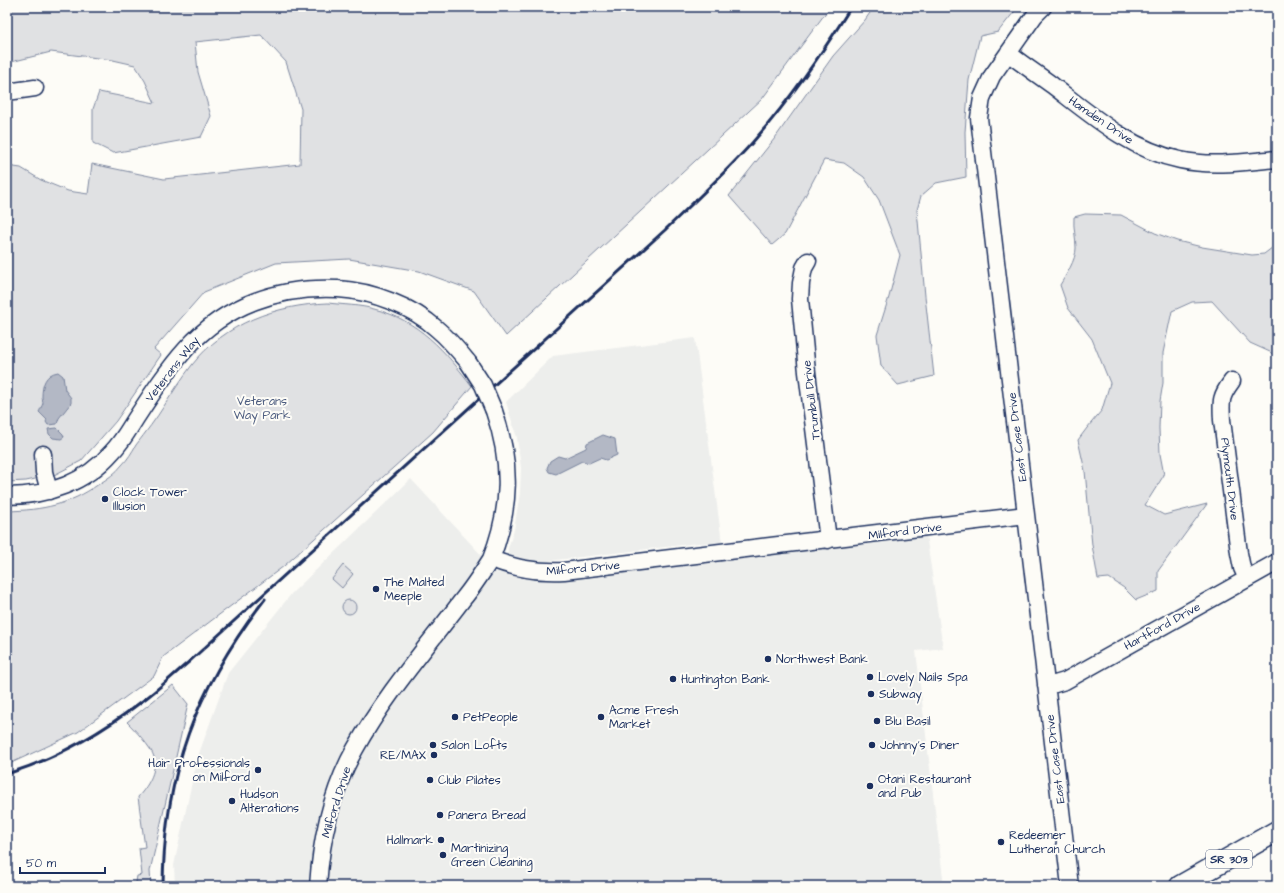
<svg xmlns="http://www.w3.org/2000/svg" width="1284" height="893" font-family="'Architects Daughter',sans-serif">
<rect width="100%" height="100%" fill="#fdfcf7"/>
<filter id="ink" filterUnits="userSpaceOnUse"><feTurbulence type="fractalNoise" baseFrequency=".025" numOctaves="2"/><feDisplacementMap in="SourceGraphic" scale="8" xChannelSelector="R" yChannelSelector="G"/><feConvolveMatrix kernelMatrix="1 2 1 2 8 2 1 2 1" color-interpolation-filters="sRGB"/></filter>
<g filter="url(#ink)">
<!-- built -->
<path fill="#edeeec" d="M695,338L722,543H699L539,562L519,561L513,559L508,553V548L514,530L520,493L521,468L517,438L506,402L553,356Z
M411,479L497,572L554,581L926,534L943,648L916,651L944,886H175L174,865L197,759L228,673L292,593Z"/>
<!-- green -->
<path fill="#e0e1e3" stroke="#7e88a0" d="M7,7H830L762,99L506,336L474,291L419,271L349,259L276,263L204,292L154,349L161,355L116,421L81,461L54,475L26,481L7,482V166L21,168L41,180L68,191L88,194L92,164L164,179L300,164L301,109L286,62L261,35L195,42L198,72L211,116L201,137L113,153L93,143V109L99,92L155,103L145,81L135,65L113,60L51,52L7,63Z
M874,7H1018L998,32L980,36L969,80L965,132L966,177L936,183L921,196L917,210L925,296L934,376L898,385L881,366L877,335L889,297L900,255L879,200L864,177L844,163L824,160L785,234L772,245L729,196L775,138L833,56L865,20Z
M1085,214L1121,215L1155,233L1177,241L1202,247L1252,255L1264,254L1277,244V358L1270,352L1250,343L1212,301L1192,302L1172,311L1163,353V383L1160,401L1159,428L1160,454L1164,475L1145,505L1164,515L1207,504L1158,571V591L1136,600L1124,588L1109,578L1098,579L1092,545L1085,471L1078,440L1087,428L1102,410L1110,383L1092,339L1068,308L1060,285C1066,275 1076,260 1076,248C1076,237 1073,228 1074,217Z
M328,303C344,305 360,305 374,309C419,320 445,351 472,386L433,432L284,566L163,657L154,676L78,732L7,765V511C43,510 69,505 99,484C107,479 116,473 122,465C128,459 132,452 136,445C146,432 156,419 164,406C173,392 182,378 192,365C225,323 276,305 328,303Z
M343,565L353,574L342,588L332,579Z
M342 607a7 7 0 1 1 14 0a7 7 0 1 1-14 0Z
M173,685L188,704L150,871L151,886H137L136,882L137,876L142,875L139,848L145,847L138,797C147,787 157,772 154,757C152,748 134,729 127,722Z"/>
<!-- water -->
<path fill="#b3b8c5" stroke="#76819c" d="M58,372L63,376L65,390L71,398V403L59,418L57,424L48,425L46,422L47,420L39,412C40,410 42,406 43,403C43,402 42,398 42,397C42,385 45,374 58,372Z
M57,428L63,434L64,437L61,439L53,438L49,434L48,429Z
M603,435L615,439L617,455L606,460L600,458L589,463L582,461L556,474L549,472L547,468L550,461L558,456L565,458L586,448L587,443Z"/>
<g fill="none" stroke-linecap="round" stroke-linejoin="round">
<!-- minor casing -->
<g stroke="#1b2f5e" stroke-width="19">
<path id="minor" d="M1043,7L1035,15L992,76L982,98L979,118L1070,886
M1008,53C1022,64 1037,74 1052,85C1091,115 1131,150 1180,160C1212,167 1245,162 1277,159
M7,92L35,88
M808,261L804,268L801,283L800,299L807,372L828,540
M1232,381C1220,397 1221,401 1222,420L1239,553L1242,568L1247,579
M43,454L44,472L49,491
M7,496C47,496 85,483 112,452C123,441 130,427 138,415C153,392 168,369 186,349C225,305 279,286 338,289C371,291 412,306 437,329C449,339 458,350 468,362
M491,559C511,508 512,463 494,411
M1046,685L1055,684L1065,681L1277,562
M318,886C321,840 332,790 355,749C385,695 426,648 463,599C473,587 482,573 491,559C518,569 536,572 564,571L1026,515"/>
</g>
<!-- major casing -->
<g stroke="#1b2f5e" stroke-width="23">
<path id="major" d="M1180,886L1277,831"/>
</g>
<!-- minor -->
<use href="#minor" stroke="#fdfcf7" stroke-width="16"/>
<!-- major -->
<use href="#major" stroke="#fdfcf7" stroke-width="20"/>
<!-- rail -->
<path stroke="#1b2f5e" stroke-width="3" d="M7,774C55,759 101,733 141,702C158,690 173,675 190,661L665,230C695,201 725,173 752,143C789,101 821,55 851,7
M163,886C164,773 196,688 265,599"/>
<!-- minor-bridge casing -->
<g stroke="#1b2f5e" stroke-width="19" stroke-linecap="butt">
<path id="minor-bridge" d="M468,362L483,385L494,411"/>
</g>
<!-- minor-bridge -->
<use href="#minor-bridge" stroke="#fdfcf7" stroke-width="16"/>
</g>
</g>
<!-- markers -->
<g fill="#1b2f5e" stroke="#fdfcf7" stroke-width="1.5">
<circle cx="105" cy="499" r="4"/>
<circle cx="376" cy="589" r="4"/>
<circle cx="768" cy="659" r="4"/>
<circle cx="870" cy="677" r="4"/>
<circle cx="673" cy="679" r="4"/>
<circle cx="871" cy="694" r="4"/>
<circle cx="455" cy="717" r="4"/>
<circle cx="601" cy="717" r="4"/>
<circle cx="877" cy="721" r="4"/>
<circle cx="433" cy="745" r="4"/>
<circle cx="872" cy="745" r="4"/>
<circle cx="434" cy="755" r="4"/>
<circle cx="258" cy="770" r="4"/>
<circle cx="430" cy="780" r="4"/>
<circle cx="870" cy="786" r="4"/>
<circle cx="232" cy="801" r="4"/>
<circle cx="440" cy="815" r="4"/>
<circle cx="441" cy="840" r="4"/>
<circle cx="1001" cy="842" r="4"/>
<circle cx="443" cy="855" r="4"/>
</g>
<g text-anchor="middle" stroke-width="4" stroke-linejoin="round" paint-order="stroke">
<!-- shield labels -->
<rect fill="#fdfcf7" stroke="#5f6c8c" stroke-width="1" x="1206" y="850" width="46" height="18" rx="3"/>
<g font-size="11" font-weight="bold" fill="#1b2f5e">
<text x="1229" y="863">SR 303</text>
</g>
<!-- street labels -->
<g font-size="12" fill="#1b2f5e" stroke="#fdfcf7">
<text transform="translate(1101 120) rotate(34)" y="4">Hamden Drive</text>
<text transform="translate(172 369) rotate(-52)" y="4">Veterans Way</text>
<text transform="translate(811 400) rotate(-97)" y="4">Trumbull Drive</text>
<text transform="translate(1017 437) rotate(-97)" y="4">East Case Drive</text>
<text transform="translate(1230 479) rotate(83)" y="4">Plymouth Drive</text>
<text transform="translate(905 531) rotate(-7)" y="4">Milford Drive</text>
<text transform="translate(583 568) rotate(-5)" y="4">Milford Drive</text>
<text transform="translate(1162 626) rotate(-29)" y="4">Hartford Drive</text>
<text transform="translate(1055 759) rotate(-97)" y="4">East Case Drive</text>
<text transform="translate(336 802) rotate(-73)" y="4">Milford Drive</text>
</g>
<!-- park labels -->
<g font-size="12" fill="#4c5c7f" stroke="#fdfcf7">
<text x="262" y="405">Veterans<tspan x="262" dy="14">Way Park</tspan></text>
</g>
<!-- poi labels -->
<g font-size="12" fill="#1b2f5e" stroke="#fdfcf7" text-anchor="start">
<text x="113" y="496">Clock Tower<tspan x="113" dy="14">Illusion</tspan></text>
<text x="384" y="586">The Malted<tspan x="384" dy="14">Meeple</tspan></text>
<text x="776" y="663">Northwest Bank</text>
<text x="878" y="681">Lovely Nails Spa</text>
<text x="681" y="683">Huntington Bank</text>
<text x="879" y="698">Subway</text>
<text x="609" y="714">Acme Fresh<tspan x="609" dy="14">Market</tspan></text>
<text x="463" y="721">PetPeople</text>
<text x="885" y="725">Blu Basil</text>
<text x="441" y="749">Salon Lofts</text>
<text x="880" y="749">Johnny's Diner</text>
<text x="426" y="759" text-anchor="end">RE/MAX</text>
<text x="250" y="767" text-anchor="end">Hair Professionals<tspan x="250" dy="14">on Milford</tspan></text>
<text x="878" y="783">Otani Restaurant<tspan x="878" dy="14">and Pub</tspan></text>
<text x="438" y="784">Club Pilates</text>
<text x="240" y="798">Hudson<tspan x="240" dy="14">Alterations</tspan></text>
<text x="448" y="819">Panera Bread</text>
<text x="1009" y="839">Redeemer<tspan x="1009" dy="14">Lutheran Church</tspan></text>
<text x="433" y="844" text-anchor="end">Hallmark</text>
<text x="451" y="852">Martinizing<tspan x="451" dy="14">Green Cleaning</tspan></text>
</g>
</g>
<!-- margin -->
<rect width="1284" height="893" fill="none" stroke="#fdfcf7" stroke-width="24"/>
<rect x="12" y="12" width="1260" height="869" fill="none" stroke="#1b2f5e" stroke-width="1.5" filter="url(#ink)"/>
<!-- scale -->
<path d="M20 867v6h85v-6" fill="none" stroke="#1b2f5e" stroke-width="2"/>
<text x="26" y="867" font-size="12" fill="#1b2f5e" stroke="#fdfcf7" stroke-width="3" paint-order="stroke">50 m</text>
</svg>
